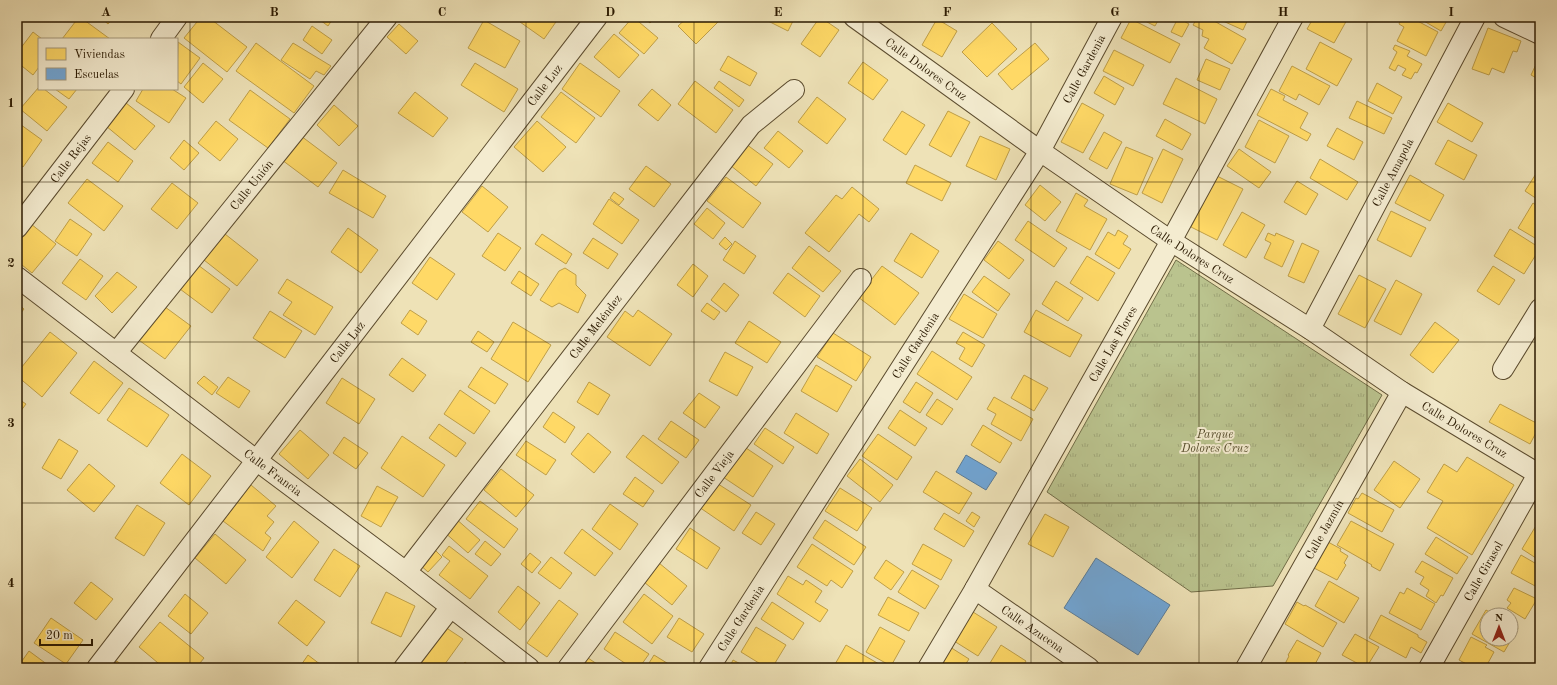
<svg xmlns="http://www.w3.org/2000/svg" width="1557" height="685" font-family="'Old Standard TT',serif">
<defs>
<pattern id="grass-tufts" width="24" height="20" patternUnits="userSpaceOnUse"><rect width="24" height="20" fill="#bac38e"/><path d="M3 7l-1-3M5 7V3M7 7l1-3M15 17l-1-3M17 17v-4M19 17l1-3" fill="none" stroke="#a0a779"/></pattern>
</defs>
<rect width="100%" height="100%" fill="#eee2b7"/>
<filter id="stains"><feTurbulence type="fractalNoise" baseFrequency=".005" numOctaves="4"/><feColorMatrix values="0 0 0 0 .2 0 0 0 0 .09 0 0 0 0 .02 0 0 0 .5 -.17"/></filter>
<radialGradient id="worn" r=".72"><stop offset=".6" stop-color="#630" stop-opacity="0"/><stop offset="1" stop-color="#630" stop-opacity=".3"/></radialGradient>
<!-- grass -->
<path fill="url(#grass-tufts)" stroke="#726e48" d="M1176,260L1382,395L1273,586L1191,592L1047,492Z"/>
<!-- homes -->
<path fill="#ffd966" stroke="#bf9f48" d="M79,17H80L110,39H62Z
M100,17H114L108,24Z
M201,17H208L247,47L227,72L184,38Z
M316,17H334L328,26Z
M524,17H555L558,19L544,39L520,22Z
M633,17L658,38L644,54L619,33Z
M643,17H656L650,23Z
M688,17H717L720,20L696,44L678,26Z
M760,17H795L788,31Z
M820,17L839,30L820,57L801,44Z
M1137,17H1160L1155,26Z
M1198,17H1207L1246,39L1232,64L1204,48L1209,39L1202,36L1203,30L1193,25Z
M1214,17H1249L1243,30Z
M1314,17H1345L1348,18L1334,43L1307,29Z
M1402,17L1408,18L1410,17L1438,32L1426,56L1397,41L1404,27L1399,24Z
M1417,17H1449L1441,31Z
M1178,18L1189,24L1182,37L1171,32Z
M937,19L957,31L942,57L922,45Z
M1131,19L1180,44L1170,63L1121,38Z
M484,20L520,41L505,68L468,48Z
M992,23L1017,49L987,77L962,52Z
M399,24L418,41L406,54L387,37Z
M312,26L332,40L322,54L303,40Z
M1488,28L1521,41L1517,52L1513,51L1504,73L1492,68L1489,75L1472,69Z
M33,32L42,39H39V67L33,75L17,62V53Z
M614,34L639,55L619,78L594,57Z
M178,42L200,58L181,84L177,81Z
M1320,42L1352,59L1337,86L1306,69Z
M256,43L314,86L294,113L236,71Z
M293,43L331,66L324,75L316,71L310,79L281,60Z
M1035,43L1049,59L1012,90L998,74Z
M1395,45L1410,51L1407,56L1422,64L1417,73L1415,72L1411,79L1402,75L1406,69L1398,65L1395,71L1389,68L1397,52L1393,49Z
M1114,50L1144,65L1133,86L1103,71Z
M728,56L757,73L750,86L720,70Z
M1540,56V80L1531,75Z
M1206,59L1230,69L1220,90L1197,80Z
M863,62L888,80L873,100L848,83Z
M203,63L223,79L203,103L184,87Z
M475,63L518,89L504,112L461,85Z
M580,63L620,91L601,117L562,89Z
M1292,66L1330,86L1319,105L1299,94L1296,100L1279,91Z
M1104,76L1124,88L1115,105L1094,93Z
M1176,78L1217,99L1205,124L1163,104Z
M695,81L733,110L716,133L678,104Z
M719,81L744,100L739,107L714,88Z
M1377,83L1402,97L1393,114L1368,101Z
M39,87V89H44L67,107L47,131L20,109Z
M55,89H77L69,99Z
M143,89H172L186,98L169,123L136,101Z
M652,89L671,105L658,121L638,105Z
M1271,89L1285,96L1283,100L1308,113L1300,128L1311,134L1307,141L1257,115Z
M250,90L290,119L268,148L229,120Z
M415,92L448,118L433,137L398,113Z
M561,92L595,118L576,143L541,117Z
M817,97L846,119L827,144L798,122Z
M1357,101L1392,118L1384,134L1349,118Z
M126,103L155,126L135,150L106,126Z
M1082,103L1104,115L1083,153L1061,142Z
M1448,103L1483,123L1472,142L1437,122Z
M334,105L358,126L339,146L317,125Z
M902,111L925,125L906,155L883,140Z
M948,111L970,122L951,157L929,145Z
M1165,119L1191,134L1182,150L1156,136Z
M1259,120L1289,136L1275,163L1245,147Z
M216,121L238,139L220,161L198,143Z
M537,121L566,147L543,172L514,147Z
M17,122L42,140L23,167L17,163Z
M1337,128L1363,142L1354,160L1327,146Z
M778,131L803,151L789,168L764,148Z
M1104,132L1122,142L1107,169L1089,159Z
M301,136L337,163L318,187L282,160Z
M980,136L1010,149L996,180L966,166Z
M184,140L199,153L184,170L170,158Z
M1448,140L1477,155L1464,180L1435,164Z
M108,142L133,161L118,182L92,163Z
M746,144L773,164L756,186L730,165Z
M1126,147L1153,158L1137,195L1110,184Z
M1163,149L1183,159L1162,203L1142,193Z
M1239,149L1271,172L1259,188L1227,166Z
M1320,159L1358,182L1347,200L1310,178Z
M915,165L951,183L942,201L906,183Z
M646,166L671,184L654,207L629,189Z
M1539,169H1540V201L1525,191Z
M343,170L386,196L373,218L329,193Z
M1410,175L1421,181V182L1444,195L1430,221L1395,203Z
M1217,176L1243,189L1217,240L1191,227Z
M726,177L761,203L743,228L707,201Z
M87,179L123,206L104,231L68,203Z
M1297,181L1318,194L1306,215L1284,202Z
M172,183L198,203L177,229L151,209Z
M1040,185L1061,202L1045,221L1025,205Z
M482,186L508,207L488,232L462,212Z
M852,187L879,209L869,222L859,214L829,252L805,233L836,195L842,199Z
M614,192L624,199L619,205L610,198Z
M1076,193L1088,200L1084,206L1107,219L1090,250L1056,231Z
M609,199L639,220L622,244L593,224Z
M1533,203L1540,208V241L1518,228Z
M707,208L725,223L713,239L694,224Z
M1391,211L1426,228L1411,257L1377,240Z
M1242,212L1265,225L1246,258L1223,245Z
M70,219L92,234L77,256L55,241Z
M26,220L56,244L32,273L17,261V232Z
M1028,221L1067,248L1054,267L1015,240Z
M348,228L378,250L361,273L331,252Z
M1510,229L1540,248L1524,274L1494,256Z
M1118,230L1128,236L1123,244L1131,249L1119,269L1095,254L1108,232L1115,236Z
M498,233L521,248L505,271L482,256Z
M911,233L939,251L922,278L894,261Z
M1268,233L1275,236L1276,233L1294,241L1282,267L1264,258L1271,243L1265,240Z
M225,234L258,260L237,286L204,260Z
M542,234L572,254L566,264L535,244Z
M725,237L732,244L726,250L719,244Z
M593,238L618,254L608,269L583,253Z
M735,241L756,256L744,274L723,260Z
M998,241L1024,260L1009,279L984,260Z
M1302,243L1319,251L1304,283L1288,276Z
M809,246L841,271L823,292L792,268Z
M1087,256L1115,273L1098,301L1070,283Z
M430,257L455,274L437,300L412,283Z
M80,259L103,276L86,300L62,283Z
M693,264L708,276L693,297L677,285Z
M198,265L230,289L212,313L180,289Z
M882,266L919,293L895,325L858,297Z
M1493,266L1515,280L1499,305L1477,291Z
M565,268L576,275V285L586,295L578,313L559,303L552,307L540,300L559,271Z
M519,271L539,284L531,296L511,283Z
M117,272L137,287L112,313L95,296Z
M788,273L820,296L805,317L773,293Z
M1359,275L1386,289L1365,328L1338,314Z
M984,276L1010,294L998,311L972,292Z
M287,279L333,307L315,335L283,315L292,302L278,293Z
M1396,280L1422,294L1401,335L1374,321Z
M1056,281L1083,298L1068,321L1042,304Z
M724,283L739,295L726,312L711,300Z
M964,294L997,314L983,338L949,319Z
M17,303L24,309L17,318Z
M707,303L720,312L714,320L701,311Z
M161,304L191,326L165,359L136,338Z
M410,310L427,321L418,335L401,323Z
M638,310L672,334L650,366L607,337L625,311L633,317Z
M1036,310L1082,335L1070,357L1024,332Z
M270,311L302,331L285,358L253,338Z
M749,321L781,342L767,363L735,343Z
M513,322L551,345L528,382L491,359Z
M1435,322L1459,340L1433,373L1410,355Z
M478,331L494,342L487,352L471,342Z
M50,332L77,353L42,397L17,376V373Z
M963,332L985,345L972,367L959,359L965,348L956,343Z
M833,333L871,357L856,381L817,357Z
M932,351L972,377L957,400L917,374Z
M725,352L753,367L737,396L709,381Z
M402,358L426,375L413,392L389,375Z
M94,361L123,383L99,414L70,393Z
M816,365L852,386L837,412L801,391Z
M481,367L508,384L495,404L468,387Z
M1024,375L1048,388L1034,411L1011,398Z
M204,376L218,387L212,395L197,383Z
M228,377L250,391L239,408L216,393Z
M342,378L375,399L359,424L326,403Z
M589,382L610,395L598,415L577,402Z
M916,382L933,393L920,413L903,402Z
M129,388L169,415L147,447L107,420Z
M460,390L490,411L474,434L444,414Z
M699,393L720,407L705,428L683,413Z
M994,397L1033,419L1021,441L991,424L996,414L987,409Z
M17,398L26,404L17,416Z
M937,399L953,409L942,425L926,415Z
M1500,404L1540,425L1530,444L1489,422Z
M900,410L927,428L915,446L888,428Z
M553,412L575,427L565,443L543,427Z
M796,413L829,434L817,454L784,433Z
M671,421L699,440L686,458L658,439Z
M439,424L466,443L456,457L429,438Z
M983,425L1012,443L1000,463L971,445Z
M765,428L794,447L783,464L754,444Z
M300,430L329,455L308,479L279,454Z
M588,433L611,452L594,473L571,454Z
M878,434L912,457L897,480L862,456Z
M643,435L679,462L662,484L626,457Z
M402,436L445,465L423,497L381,468Z
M344,437L368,453L356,469L333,453Z
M59,439L78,451L61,479L42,468Z
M526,441L556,460L546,475L516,455Z
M743,446L773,466L753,497L723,477Z
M182,454L211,476L189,505L160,483Z
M1467,457L1514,485L1472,555L1427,528L1443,501L1427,492L1444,464L1457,472Z
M860,459L893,485L880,502L847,476Z
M1394,461L1420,479L1400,508L1374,490Z
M89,464L115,486L94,512L67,490Z
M501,469L534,495L516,517L484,490Z
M936,471L972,493L959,514L923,492Z
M635,477L654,491L643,507L623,494Z
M715,482L751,505L734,531L699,507Z
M251,485L276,506L267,516L274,522L265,533L271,538L263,551L223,521Z
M377,486L398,497L381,527L361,516Z
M840,488L872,508L857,531L825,511Z
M1362,493L1394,510L1382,532L1348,513L1356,498L1358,499Z
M480,501L518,529L504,548L466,519Z
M610,504L638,524L620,550L592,529Z
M137,505L165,523L144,556L115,538Z
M1540,506V516L1535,513Z
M756,512L775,524L761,545L742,533Z
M972,512L980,517L974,527L966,521Z
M944,513L974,531L964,547L934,529Z
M1045,514L1069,527L1053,557L1028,544Z
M455,518L480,540L468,553L443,531Z
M1540,519V558L1539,560L1522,549Z
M825,520L866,547L854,565L813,538Z
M294,521L319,542L292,578L266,557Z
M1351,521L1394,544L1380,571L1371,566L1372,565L1337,545Z
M690,528L720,548L707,569L676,549Z
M582,529L613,553L595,576L564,553Z
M215,534L246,560L226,584L195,558Z
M1436,537L1468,557L1457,574L1425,554Z
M485,541L501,554L491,566L475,554Z
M1328,542L1341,549L1340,551L1348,556L1344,563L1346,565L1337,580L1314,568Z
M812,544L853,571L842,588L831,580L827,586L797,567Z
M923,544L952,560L941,580L912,564Z
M449,546L488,576L470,599L439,575L450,561L442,555Z
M432,547L442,557L428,572L418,563Z
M334,549L360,566L340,597L314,580Z
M530,553L541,562L532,573L521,564Z
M1521,555L1540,566V581L1537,587L1511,573Z
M551,557L572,573L560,589L538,573Z
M886,560L904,572L891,590L874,578Z
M1422,561L1453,578L1443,596L1441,595L1436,603L1426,596L1429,590L1420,584L1424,577L1415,572Z
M659,563L687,586L672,605L644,582Z
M912,570L939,586L925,609L898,592Z
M788,576L803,585L806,580L822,591L815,602L828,610L820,622L777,594Z
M1329,581L1359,598L1344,623L1315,606Z
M91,582L113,599L96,620L74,603Z
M518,586L540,603L520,630L498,612Z
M1407,588L1435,604L1421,630L1389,613L1400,592L1404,594Z
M1514,588L1537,599L1525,619L1507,608L1511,603L1507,600Z
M386,592L415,606L401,637L371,623Z
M185,594L208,613L191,634L168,616Z
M644,594L673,616L652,644L623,622Z
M888,597L919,613L909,631L878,615Z
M296,600L325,622L307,646L278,623Z
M559,600L578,614L547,657L527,643Z
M772,602L804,623L793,640L761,619Z
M1297,602L1304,606L1305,605L1337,623L1323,647L1285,624Z
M1486,610L1495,615H1487V639H1511V624L1518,628L1504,652L1472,634Z
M973,612L997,627L978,656L954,641Z
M1381,615L1418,635V637L1427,642L1421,653L1411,647L1406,658L1369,638Z
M51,618L83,640L66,664L34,643Z
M679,618L704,634L692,652L667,637Z
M160,622L204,658L196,668H164L139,647Z
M445,627L463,639L442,668H425L419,664Z
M756,627L786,645L772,668H767L741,652Z
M880,627L905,641L891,666L866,652Z
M615,632L649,654L639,668H632L604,649Z
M1355,634L1379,647L1366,668L1342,655Z
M1471,637L1487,645L1485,647L1494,652L1488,663L1491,665L1489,668H1474L1459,660Z
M1297,640L1321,653L1313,668H1291L1285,664L1289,656L1288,655Z
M846,645L879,664L876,668H837L834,666Z
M1001,645L1026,661L1022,668H987Z
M950,647L969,659L963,668H945L939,664Z
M29,651L52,668H17Z
M308,655L325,668H299Z
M654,655L675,668H646Z
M588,658L603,668H581Z
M733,660L748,668H729Z
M117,661L125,668H111Z
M465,662L472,668H460Z"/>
<!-- schools -->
<path fill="#6fa8dc" stroke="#5a7d9a" d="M966,455L997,473L986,490L956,472Z
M1096,558L1170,605L1138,655L1064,608Z"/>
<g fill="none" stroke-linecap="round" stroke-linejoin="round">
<!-- minor casing -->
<g stroke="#5b4b2e" stroke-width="22">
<g id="minor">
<path id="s1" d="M854,17L1040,151L1171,241L1310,329L1402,392L1540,475"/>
<path d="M1504,17L1540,34"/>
<path d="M161,39L177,17"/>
<path id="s2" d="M17,228L124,89"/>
<path id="s3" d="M17,277L256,460L406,572L529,668"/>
<path id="s4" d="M1310,329L1475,17"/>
<path id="s5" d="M116,353L387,17"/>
<path d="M1503,369L1540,309"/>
<path id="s6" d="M406,572L751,125L794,90"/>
<path id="s7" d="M975,589L1089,668"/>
<path id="s8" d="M97,668L597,17"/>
<path d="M404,668L450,608"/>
<path id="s9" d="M568,668L861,279"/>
<path id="s10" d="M709,668L1040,151L1112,17"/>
<path id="s11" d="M928,668L975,589L1171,241L1293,17"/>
<path id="s12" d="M1246,668L1402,392"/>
<path id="s13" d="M1429,668L1538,474"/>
</g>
</g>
<!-- minor -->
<use href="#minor" stroke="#f4ecd0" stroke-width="20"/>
</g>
<!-- grid -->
<path fill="none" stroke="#2a1901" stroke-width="1" stroke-opacity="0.55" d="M190,17V668M358,17V668M526,17V668M694,17V668M863,17V668M1031,17V668M1199,17V668M1367,17V668M17,182H1540M17,342H1540M17,503H1540"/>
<g text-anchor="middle" stroke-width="4" stroke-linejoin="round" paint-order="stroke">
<!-- street labels -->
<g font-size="12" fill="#2a1901" stroke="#f4ecd0">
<text dy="4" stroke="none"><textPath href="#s1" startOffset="89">Calle Dolores Cruz</textPath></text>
<text dy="4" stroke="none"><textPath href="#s10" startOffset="707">Calle Gardenia</textPath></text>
<text dy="4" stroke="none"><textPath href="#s8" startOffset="735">Calle Luz</textPath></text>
<text dy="4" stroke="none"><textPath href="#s2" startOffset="88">Calle Rejas</textPath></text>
<text dy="4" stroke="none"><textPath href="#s4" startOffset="177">Calle Amapola</textPath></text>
<text dy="4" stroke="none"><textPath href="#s5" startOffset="216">Calle Unión</textPath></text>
<text dy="4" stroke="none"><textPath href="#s1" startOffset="413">Calle Dolores Cruz</textPath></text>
<text dy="4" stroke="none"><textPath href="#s6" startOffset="310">Calle Meléndez</textPath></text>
<text dy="4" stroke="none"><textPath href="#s8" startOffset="411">Calle Luz</textPath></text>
<text dy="4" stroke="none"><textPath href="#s11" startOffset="373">Calle Las Flores</textPath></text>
<text dy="4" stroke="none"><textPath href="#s10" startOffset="383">Calle Gardenia</textPath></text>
<text dy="4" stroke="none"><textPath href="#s1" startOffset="737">Calle Dolores Cruz</textPath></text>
<text dy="4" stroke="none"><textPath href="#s3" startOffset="322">Calle Francia</textPath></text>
<text dy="4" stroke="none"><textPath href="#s9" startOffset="243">Calle Vieja</textPath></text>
<text dy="4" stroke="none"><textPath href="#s12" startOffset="159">Calle Jazmín</textPath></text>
<text dy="4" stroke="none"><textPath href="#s13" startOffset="111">Calle Girasol</textPath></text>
<text dy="4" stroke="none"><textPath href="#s10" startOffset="59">Calle Gardenia</textPath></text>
<text dy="4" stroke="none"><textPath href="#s7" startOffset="70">Calle Azucena</textPath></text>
</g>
<!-- park labels -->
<g font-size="12" font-style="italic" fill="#554c2b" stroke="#f4ecd0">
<text x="1215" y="438">Parque<tspan x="1215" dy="14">Dolores Cruz</tspan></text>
</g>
</g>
<!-- margin -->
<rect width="1557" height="685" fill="none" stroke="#eee2b7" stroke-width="44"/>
<!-- legend -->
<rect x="38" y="38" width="140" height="52" fill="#f4ecd0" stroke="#a3987d"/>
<rect x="46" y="48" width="20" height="12" fill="#ffd966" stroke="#a3987d"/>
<text x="74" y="58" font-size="12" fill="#2a1901">Viviendas</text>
<rect x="46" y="68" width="20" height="12" fill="#6fa8dc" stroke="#a3987d"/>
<text x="74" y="78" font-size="12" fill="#2a1901">Escuelas</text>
<!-- north arrow -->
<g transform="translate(1499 627)"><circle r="19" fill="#f4ecd0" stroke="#a3987d"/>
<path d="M0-3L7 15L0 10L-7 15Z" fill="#8f2418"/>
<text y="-6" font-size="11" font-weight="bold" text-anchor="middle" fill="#2a1901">N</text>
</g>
<!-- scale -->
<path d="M40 639v6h52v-6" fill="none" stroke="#2a1901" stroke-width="2"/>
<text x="46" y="639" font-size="12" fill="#2a1901" stroke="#f4ecd0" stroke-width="3" paint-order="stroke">20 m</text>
<rect x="22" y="22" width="1513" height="641" fill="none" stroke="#2a1901" stroke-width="1.5"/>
<g font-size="13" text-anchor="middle" font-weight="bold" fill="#2a1901">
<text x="106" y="16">A</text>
<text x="274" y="16">B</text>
<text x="442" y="16">C</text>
<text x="610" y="16">D</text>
<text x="778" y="16">E</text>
<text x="947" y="16">F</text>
<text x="1115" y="16">G</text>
<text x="1283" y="16">H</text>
<text x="1451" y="16">I</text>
<text x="11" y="107">1</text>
<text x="11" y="267">2</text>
<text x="11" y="427">3</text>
<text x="11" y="587">4</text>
</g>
<rect width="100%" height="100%" filter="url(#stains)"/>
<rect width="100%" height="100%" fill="url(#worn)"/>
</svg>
